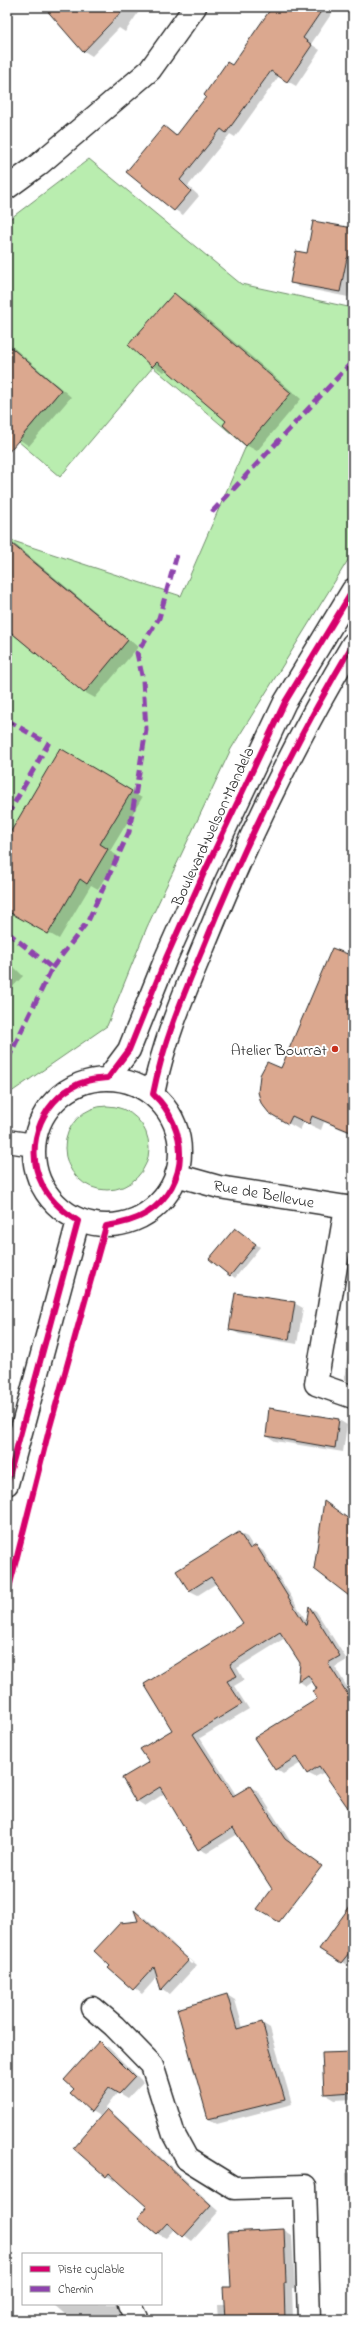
<svg xmlns="http://www.w3.org/2000/svg" width="360" height="2327" font-family="'Indie Flower',sans-serif">
<rect width="100%" height="100%" fill="#fff"/>
<filter id="ink" filterUnits="userSpaceOnUse"><feTurbulence type="fractalNoise" baseFrequency=".025" numOctaves="2"/><feDisplacementMap in="SourceGraphic" scale="8" xChannelSelector="R" yChannelSelector="G"/><feConvolveMatrix kernelMatrix="1 2 1 2 8 2 1 2 1" color-interpolation-filters="sRGB"/></filter>
<g filter="url(#ink)">
<!-- green -->
<path fill="#b9edaf" stroke="#728c6d" d="M89,159L241,284L353,308V552L231,749L147,927L107,1026L7,1095V629L84,692L128,640L7,539L181,596L246,446L153,367L60,477L18,441L61,390L7,344V221Z
M65 1148a42 42 0 1 1 84 0a42 42 0 1 1-84 0Z"/>
<!-- shadow -->
<path fill="#0003" fill-rule="evenodd" d="M44,7H142L125,32L119,28L92,56L84,51Z
M273,7H336L311,44L320,50L296,86L279,76L235,137L230,134L188,186L199,196L183,215L175,210L165,127L178,136L233,66Z
M7,87L10,90L7,93Z
M353,229V274L348,297L299,287L291,282L308,254Z
M174,294L185,300L301,399L257,451L246,445L227,421L167,369L164,372L153,366L130,345Z
M7,342L71,397L29,446L7,431Z
M7,541L17,546L138,647L95,698L84,692L7,627Z
M60,750L142,798L110,851L118,856L98,889L91,885L59,939L7,909V840Z
M353,958V1134L324,1122L321,1130L304,1122L300,1130L269,1112L282,1069Z
M7,960L23,976L7,993Z
M235,1229L260,1247L235,1278L231,1275Z
M294,1303L303,1308L297,1344L239,1334L230,1329Z
M353,1320V1384L344,1379Z
M269,1410L339,1420L347,1425L343,1452L275,1441L267,1436Z
M239,1533L247,1537L254,1548L256,1546L263,1551L307,1622L309,1607L316,1611L347,1660L335,1667L353,1697V1813L325,1772L315,1777L307,1773L301,1763L283,1774L276,1769L319,1699L318,1689L313,1681L306,1686L299,1681L301,1663L285,1638L237,1668L244,1680L234,1686L249,1709L200,1738L236,1795L250,1787L258,1791L292,1844L313,1860L276,1886L238,1834L207,1853L199,1849L165,1793L145,1806L137,1801L150,1763L174,1731L244,1623L217,1583L198,1595L190,1591L177,1571Z
M353,1904V1963L350,1967L321,1949Z
M136,1912L197,1965L170,1994L162,1989L158,1976L142,1994L109,1968L140,1922ZM144,1917L194,1963L192,1964L144,1920Z
M227,1995L235,2000L243,2028L262,2023L270,2028L292,2104L217,2124L209,2119L178,2010Z
M99,2042L108,2047L143,2082L128,2098L118,2092L100,2116L91,2111L75,2089Z
M353,2053V2099L335,2100L325,2094Z
M107,2110L115,2115L219,2211L192,2241L175,2228L166,2238L158,2234L139,2218L148,2207L117,2179L115,2181L107,2176Z
M353,2172V2251L350,2249L346,2173Z
M284,2230L292,2235L295,2288H292L293,2320H218L217,2305H225L232,2288Z
M53,2304H126L127,2320H64L67,2316Z"/>
<!-- building -->
<path fill="#dba88f" stroke="#2b2b2b" d="M44,7H126L83,52Z
M272,7H324L303,38L312,45L287,82L271,71L226,133L221,129L180,180L191,191L174,211L126,172L164,126L176,136L206,97L204,95L227,62L232,65Z
M313,221L353,228V259L347,258L340,292L290,283L296,251L307,253Z
M174,293L291,393L246,446L223,425L226,421L157,362L152,367L128,345Z
M7,344L61,390L7,454Z
M7,540L128,640L84,693L7,629Z
M60,748L132,791L100,844L108,849L87,884L80,879L48,934L7,911V838Z
M332,948L353,956V1133L312,1116L309,1124L292,1116L288,1124L269,1113L261,1103L258,1092L260,1075L267,1062L281,1068Z
M235,1228L256,1244L230,1276L209,1259Z
M235,1293L295,1302L289,1340L229,1330Z
M269,1408L339,1419L335,1448L266,1436Z
M324,1501L353,1522V1599L314,1569Z
M239,1532L250,1549L256,1545L306,1626L309,1606L340,1656L328,1663L352,1701L350,1703L353,1707V1815L319,1766L307,1774L296,1757L275,1770L254,1738L317,1699L313,1691L317,1689L308,1675L298,1682L300,1663L280,1632L230,1664L237,1676L227,1681L242,1704L193,1734L233,1796L250,1786L285,1839L322,1866L279,1922L257,1909L272,1889L233,1828L198,1850L160,1787L136,1802L122,1778L149,1762L140,1749L172,1730L144,1684L243,1623L211,1577L189,1591L176,1571Z
M353,1902V1948L341,1963L319,1949Z
M134,1910L189,1960L161,1990L154,1967L133,1990L108,1968L110,1966L94,1951L120,1923L138,1921Z
M227,1994L237,2029L262,2022L285,2100L208,2119L177,2009Z
M99,2041L135,2077L119,2094L109,2088L91,2112L70,2093L74,2089L64,2080Z
M353,2052V2092L324,2094L322,2053Z
M107,2109L211,2206L183,2237L167,2223L157,2234L138,2218L147,2207L109,2173L106,2177L73,2148Z
M284,2229L286,2283H284L285,2320H225L223,2287H231L228,2232Z"/>
<g fill="none" stroke-linecap="round" stroke-linejoin="round">
<!-- minor casing -->
<g stroke="#2b2b2b" stroke-width="25">
<path id="minor" d="M7,188L37,166L150,70L195,7
M7,1141L34,1145
M346,1207L316,1384L353,1397
M93,2008L114,2026L152,2065L174,2135L187,2159L234,2188L305,2186L309,2320
M129,2304L137,2320"/>
</g>
<!-- tertiary casing -->
<g stroke="#2b2b2b" stroke-width="25">
<path id="tertiary" d="M108,1078L129,1050L166,958L203,875L285,702L353,590
M34 1152a73 73 0 1 1 146 0a73 73 0 1 1-146 0Z
M153,1094C163,1043 183,996 203,948C245,844 295,741 353,644
M176,1175L219,1187L353,1208
M7,1484L78,1221"/>
</g>
<!-- minor -->
<use href="#minor" stroke="#fff" stroke-width="22"/>
<!-- tertiary -->
<use href="#tertiary" stroke="#fff" stroke-width="22"/>
<!-- quiet -->
<path stroke="#8e44ad" stroke-width="5" stroke-dasharray="10 5" stroke-linecap="butt" d="M212,512L353,361
M7,720L48,744L7,816
M7,932L52,968L7,1061
M52,968L88,921L129,832L146,730L143,680L137,653L159,618L178,551"/>
<!-- cycleway casing -->
<g stroke="#fff" stroke-width="8">
<path id="cycleway" d="M7,1484L78,1221C64,1212 49,1200 42,1184C22,1145 44,1093 87,1081C93,1079 101,1079 108,1078L129,1050L166,958L203,875L285,702L353,590
M7,1596L49,1430L106,1226C120,1224 134,1221 147,1213C191,1184 189,1128 153,1094C163,1043 183,996 203,948C245,844 295,741 353,644"/>
</g>
<!-- cycleway -->
<use href="#cycleway" stroke="#d6006c" stroke-width="6"/>
</g>
</g>
<!-- markers -->
<circle fill="#c8321e" stroke="#fff" stroke-width="1.5" cx="335" cy="1049" r="4"/>
<g text-anchor="middle" stroke-width="4" stroke-linejoin="round" paint-order="stroke">
<!-- street labels -->
<g font-size="16" fill="#2b2b2b" stroke="#fff">
<text transform="translate(212 826) rotate(-65)" y="6">Boulevard Nelson Mandela</text>
<text transform="translate(264 1193) rotate(10)" y="6">Rue de Bellevue</text>
</g>
<!-- poi labels -->
<g font-size="16" fill="#2b2b2b" stroke="#fff" text-anchor="end">
<text x="327" y="1055">Atelier Bourrat</text>
</g>
</g>
<!-- margin -->
<rect width="360" height="2327" fill="none" stroke="#fff" stroke-width="24"/>
<rect x="12" y="12" width="336" height="2303" fill="none" stroke="#2b2b2b" stroke-width="1.5" filter="url(#ink)"/>
<!-- legend -->
<rect x="22" y="2253" width="140" height="52" fill="#ffffff" stroke="#aaaaaa"/>
<rect x="30" y="2266" width="20" height="6" fill="#d6006c" stroke="#aaaaaa"/>
<text x="58" y="2273" font-size="12" fill="#2b2b2b">Piste cyclable</text>
<rect x="30" y="2286" width="20" height="6" fill="#8e44ad" stroke="#aaaaaa"/>
<text x="58" y="2293" font-size="12" fill="#2b2b2b">Chemin</text>
</svg>
